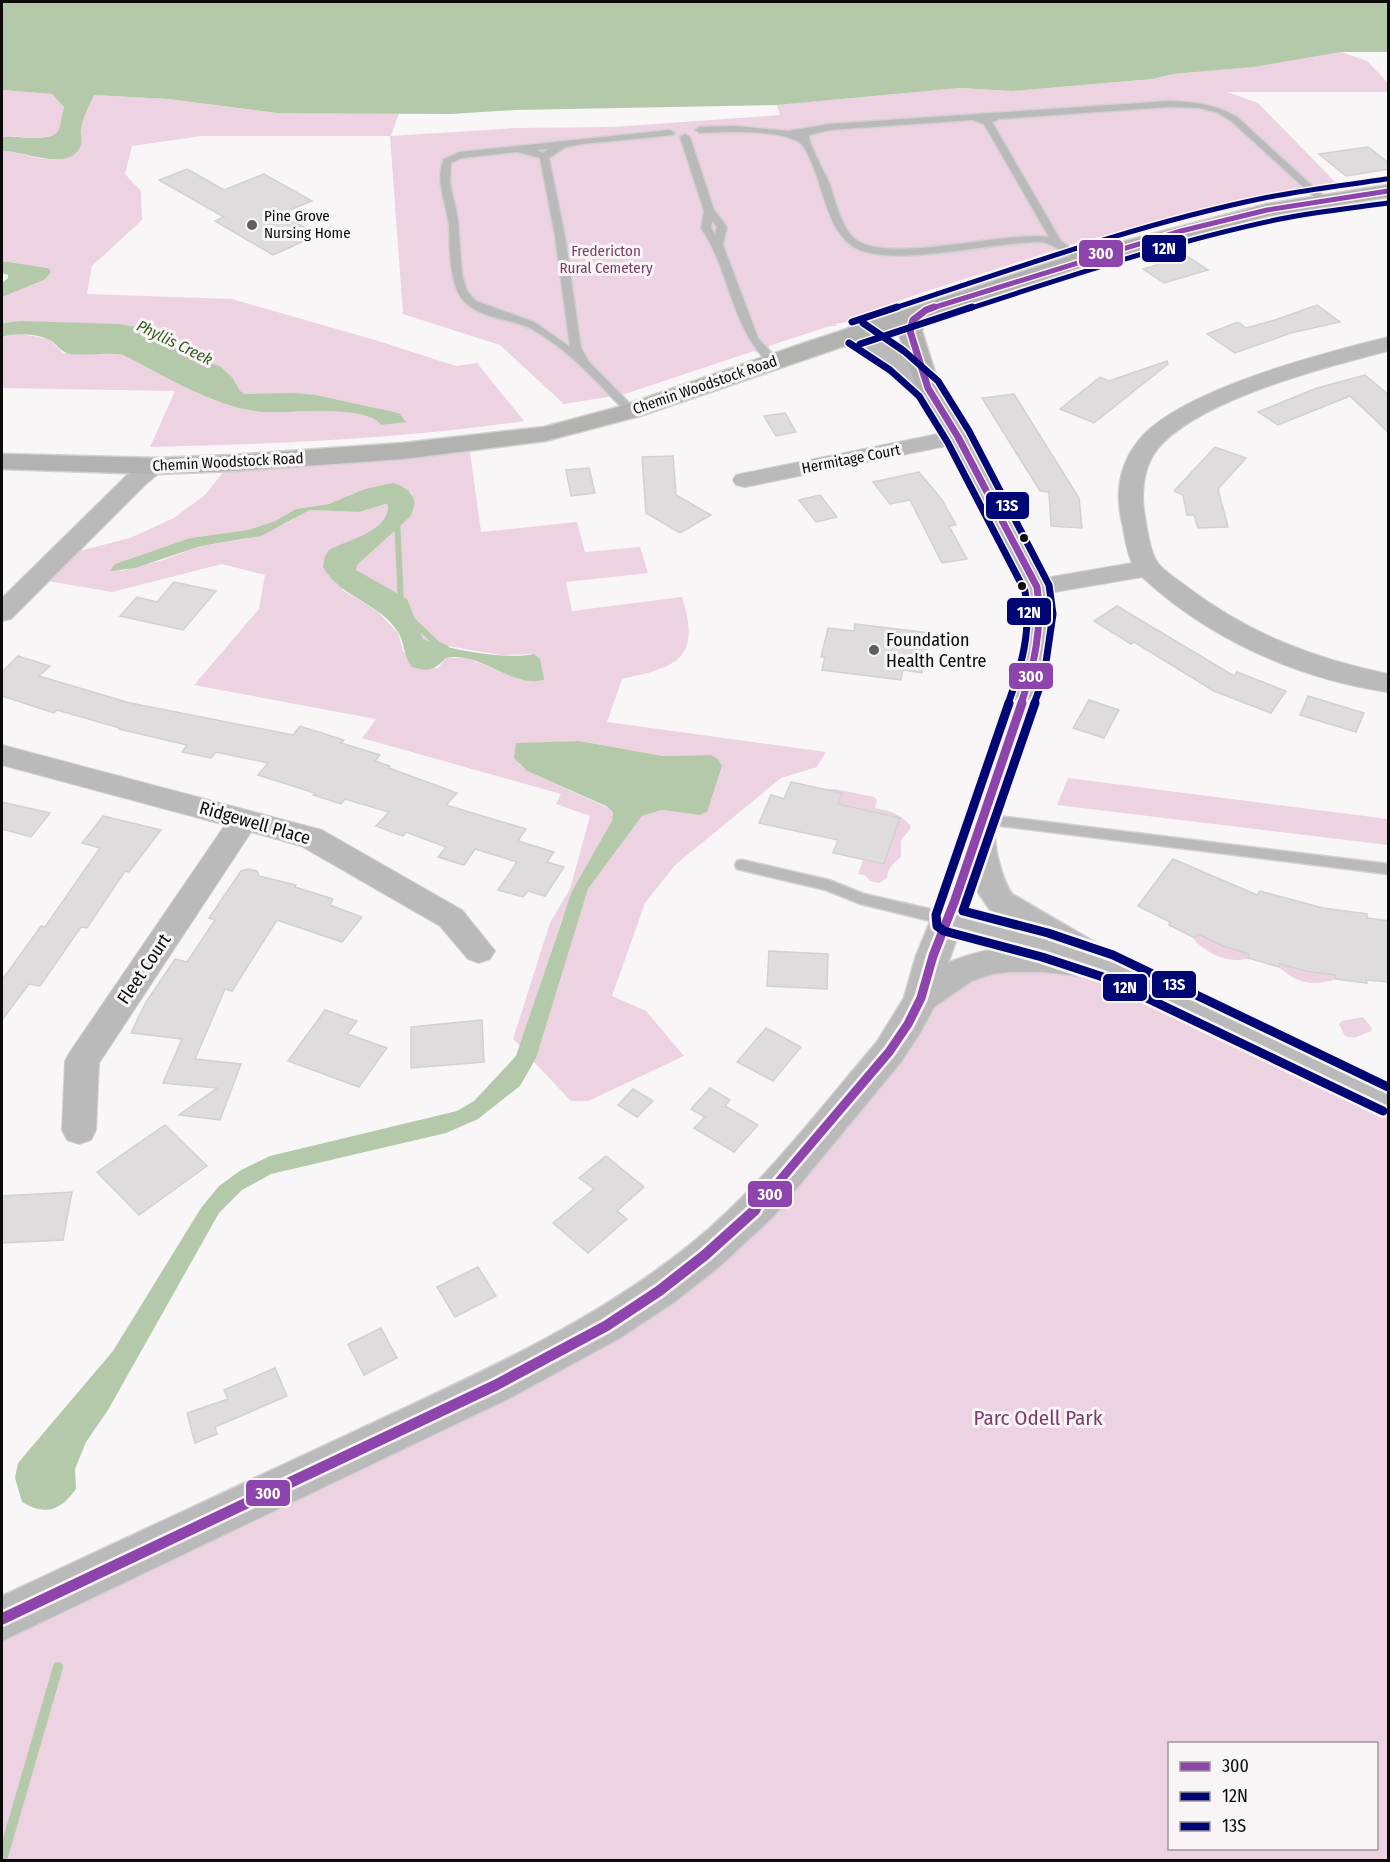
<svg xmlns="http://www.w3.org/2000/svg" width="1390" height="1862" font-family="'Fira Sans Condensed',sans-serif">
<rect width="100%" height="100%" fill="#f8f6f7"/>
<!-- green -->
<path fill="#edd2e2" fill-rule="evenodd" d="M1341,52L1367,61L1388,83V92H1227L1258,103L1339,186L1232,202L1069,245L1072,248L1058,252L1056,250L921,293L864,313L846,322L836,324L837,326H830L769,346V349L757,353L754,351L625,394L564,404L500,345L403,314L390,136H201L132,146L125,174L141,191L142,220L92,266L87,294L232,299L375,340L456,366L477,363L524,421C400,439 275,444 150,447L175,391L2,388V337L22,334L49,339L63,353L108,352L123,355C165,376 217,409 264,412C290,414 365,404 381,425L407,421L399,413L316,395L245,394L240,392L232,377L220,366L6,322L2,323V297L44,280L48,268L2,261V151C15,150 25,156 38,158C51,161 76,159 81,145C83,140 80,135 81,131C82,119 90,106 94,95L168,99L277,113H399L391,136L517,128L613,127L780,115L777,105L960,88L1012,91L1153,79L1173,74L1254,67Z
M2,90L52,94L64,107C62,114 61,124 58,131C52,142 16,135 2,137Z
M470,452L481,532L577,522L585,552L640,547L648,573L566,582L572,611L682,597C702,660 676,667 622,679L607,722L826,752L817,767L781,778L675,865L645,903L612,996L646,1011L684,1056L588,1101H571L534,1062L588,889L642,816L662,810L698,815L707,812L711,755L663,756L579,741L516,744L519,764L527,771L606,807L613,812L612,821L562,919L520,1046L513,1039L550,923L570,889L590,816L556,804L561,794L362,738L376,719L194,685L259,609L265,575L222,564L112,592L36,579L56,557L130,538L174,518L205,495L225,470ZM383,485L412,493L414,510L410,517L356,566V570L420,633L423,639L431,643L500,655L534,654L521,680L467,658H446L438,668L421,669L403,651L398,633L377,611L342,590L373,530C383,524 388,517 388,505L384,504L359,512L310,510L285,524L246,539L201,546L163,560L121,571L115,564L190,538L248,530L275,521L296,509L329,504Z
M1068,778L1388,819V845L1057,805Z
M822,789H835L874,797L877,800L875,808C888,810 906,816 911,828L901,840V857C893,863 888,868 887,878L879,883L870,881L865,875L858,874L863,860L884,864L900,818L851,807L837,808L842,794Z
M1198,934L1223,946L1249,954L1248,958C1230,965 1207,953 1194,940Z
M1280,964L1306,971L1335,975L1336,979C1313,987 1296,983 1279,967Z
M1108,966L1388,1100V1860H2V1619L496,1385L659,1291L961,972ZM1170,1744H1376V1848H1170Z
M1363,1017L1372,1028L1371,1031L1354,1038L1345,1036L1339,1024L1342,1021Z"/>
<!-- water -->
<path fill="#b4c9a9" d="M2,2H1388V52H1341L1254,67L1173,74L1153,79L1012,91L960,88L777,105L515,110L451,114L277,113L168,99L94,95C90,105 82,119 81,130C80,135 83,140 81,145C71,174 19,149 2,151V137C15,135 51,143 58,131C61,124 62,114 64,107L52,94L2,90Z
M2,261L48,268L51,272L44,280L2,297V283L8,278V275L2,273Z
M21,321L119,324L142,328L205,362L220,366L232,377L240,391L245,394L293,393L316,395L399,413L407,422L381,425C366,404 289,414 264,412C217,409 165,376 123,355C105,352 89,356 71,354C60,353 57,343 48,339C34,333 16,333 2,337V323Z
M393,483C410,488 421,499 410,517L357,565L356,570L407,599L423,639C446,650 509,660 534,654L540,659L544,680C510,688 481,651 446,658C434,670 430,672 412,667C403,656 405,643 398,632C379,602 342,599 323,567L325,556L329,550C349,539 389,532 388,505L385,504L359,512L310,510L261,536L201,546L135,568L110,571L115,564L190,538L248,530L275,521L296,509L329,504L365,489Z
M579,741L663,756L711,755L718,759L722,766L707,812L699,815L662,810L642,816L588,889L536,1058L520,1086L478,1119L446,1133L271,1174L242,1190L219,1213L108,1410L86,1442L75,1469L76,1489C60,1511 46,1516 22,1502L15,1478L18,1463L113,1351L201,1208L219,1186L241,1170L270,1156L457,1111L474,1101L516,1056L572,891L612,821L613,812L606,806L527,771L514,758L516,743Z"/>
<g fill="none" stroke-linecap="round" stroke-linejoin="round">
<!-- stream-far1 -->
<path stroke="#b4c9a9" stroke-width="6" d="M397,519L401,603
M411,619L438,645L446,648"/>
<!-- stream -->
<path stroke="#b4c9a9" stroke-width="10" d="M2,1860L58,1667"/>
</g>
<!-- building -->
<path fill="#dedcdd" stroke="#d2d0d1" stroke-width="1.5" d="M1368,147L1389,163V169L1346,176L1319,154Z
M187,169L224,190L264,174L312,201L280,214L318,235L273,255L215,221L224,217L159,180Z
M1187,256L1208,270L1164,283L1143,269Z
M1317,305L1340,322L1291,333L1235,353L1207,334L1238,322L1246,328L1275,320Z
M1167,361L1168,364L1094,423L1060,409L1100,377L1109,381Z
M1365,375L1389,395V433L1350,396L1278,425L1258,412L1317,388Z
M1014,394L1079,498L1082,528L1051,526L1049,492L1040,491L982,398Z
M785,413L796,432L776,436L764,416Z
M1215,447L1246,458L1218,489L1228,527L1198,528L1194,515H1187L1183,495L1174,491Z
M673,456L676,495L711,515L680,533L646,513L642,457Z
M589,468L595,493L571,496L566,470Z
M919,472L942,500L956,525L949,526L967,559L942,563L910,500L890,504L873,482Z
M820,495L837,517L816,522L799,500Z
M174,582L216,591L183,630L120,616L137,597L157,602Z
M1117,606L1234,676L1237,672L1286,691L1271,713L1214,691L1134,642L1131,644L1094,621Z
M855,624L930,633L922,673L903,670L901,680L822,670L825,657H821L828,628L854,631Z
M18,656L50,666L39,676L130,703L293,735L300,726L344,740L341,743L380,755L375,761L390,766L389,768L457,793L446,805L526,829L518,841L554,852L547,862L564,867L545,896L528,891L523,897L498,890L517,862L475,849L464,865L438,857L446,847L406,832L403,836L376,826L389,812L345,799L341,804L313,795L315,793L258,775L268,763L216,752L211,758L182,752L187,745L119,729L120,728L57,710L54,713L2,696V672Z
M1308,696L1364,713L1356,732L1300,715Z
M1089,700L1119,710L1104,738L1073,728Z
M791,782L842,793L838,804L900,818L884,864L833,853L838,840L759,823L771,795L784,799Z
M2,802L50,813L31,837L2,829Z
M103,816L161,830L129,872L125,871L87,928L81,927L40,986L29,984L2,1020V980L41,926L45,927L100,848L82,843Z
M1173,859L1257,895L1260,891L1323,908L1367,914V918L1389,921V982L1366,980L1367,983L1336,979L1335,975L1306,971L1280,964L1279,967L1248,958L1249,954L1223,946L1198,934L1195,938L1169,925L1170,922L1138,906Z
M248,869L257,871L259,876L296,885L295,887L333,899L330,905L362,917L342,942L277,920L232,991L225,989L195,1059L241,1064L220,1120L179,1115L217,1088L163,1083L182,1039L131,1033L146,1002L175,959L187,962L215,920L209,918L241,871Z
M769,951L828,954L827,989L767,986Z
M325,1010L357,1021L347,1034L387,1048L359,1087L288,1061Z
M482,1020L484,1062L411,1068V1027Z
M766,1028L801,1047L773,1081L737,1062Z
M710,1088L730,1100L725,1106L758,1125L734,1152L694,1128L705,1117L691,1109Z
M633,1089L653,1101L637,1117L618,1105Z
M165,1125L207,1166L139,1215L97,1172Z
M606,1156L644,1187L617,1211L627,1219L588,1253L553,1223L594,1189L579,1178Z
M72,1192L63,1240L2,1243V1196Z
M478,1267L496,1296L455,1317L437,1287Z
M381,1328L397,1358L364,1375L348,1344Z
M275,1368L287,1396L215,1427L217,1434L195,1443L187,1413L228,1399L224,1390Z"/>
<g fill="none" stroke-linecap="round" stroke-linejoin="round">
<!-- service casing -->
<g stroke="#d2d0d1" stroke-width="3">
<path id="service" d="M1169,101C1194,102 1215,104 1237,117L1329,201L1321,203L1231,121L1218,113L1200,108L1169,107L999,119L992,122L1061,241L1084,258V262C1070,263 1059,244 1041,242C993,242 902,266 860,250C828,237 824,189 811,161C808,155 805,146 799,142C779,129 724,132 700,133L695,130L700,127L734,126L788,131L830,124ZM972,120L984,124L1049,237C1003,231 893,263 858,241C842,231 836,203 830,185C826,174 808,144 809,135L830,130Z
M670,130L675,133L673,135L583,144L566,147L549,158L565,236L581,348L589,362L635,409V413H627C599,384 571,352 535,331C514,318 481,320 464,301C459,296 456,289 454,281C449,263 450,245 449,226C447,205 434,179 444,159L460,152ZM548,149L543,153L537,150ZM518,152L540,158L555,236L570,347L534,322L476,301L467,291L462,274L458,219L450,182L451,163L462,158Z
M685,134L690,137L714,210L727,227L723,245L758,338L777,359V363H769C731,328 730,270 701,228L704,211L680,137ZM712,221L717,227L715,234L711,228Z
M982,814L1388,864V874L977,823L975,819Z
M742,860L829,880L864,894L947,913L952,915L954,919L952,923L947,925L861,904L826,890L737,869L735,865L737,861Z"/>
</g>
<!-- minor casing -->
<g stroke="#d2d0d1" stroke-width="2">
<path id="minor" d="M1388,337V351C1326,367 1209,397 1163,443C1145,460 1141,487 1144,511C1147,526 1149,550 1158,563C1166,573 1180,581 1190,589C1250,634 1315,659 1388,674V692C1298,679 1209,639 1142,577L1037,595L1028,593L1024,587L1028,581L1132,563C1126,550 1125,537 1122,523C1115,494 1119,465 1138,441C1178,390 1324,353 1388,337Z
M958,430L966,432L970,437L966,442L745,487L736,485L733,480L736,475L745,473Z
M155,459L164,461L167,466L144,486L11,619L2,621V598L126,476L146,461Z
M2,745L322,830L462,910L495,951L490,959L479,963L468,959L440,926L301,846L251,832L99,1063L96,1130L91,1140L79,1144L67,1140L62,1130L65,1061L70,1052L225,825L2,765Z"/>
</g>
<!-- tertiary casing -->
<g stroke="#d2d0d1" stroke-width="3">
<path id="tertiary" d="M947,907L1045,933L1120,957L1388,1084V1114L1375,1110L1096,975L1040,956L935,928L931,919L935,910Z"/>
</g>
<!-- secondary casing -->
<g stroke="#d2d0d1" stroke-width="3">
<path id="secondary" d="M856,326L864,328L905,355L937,383L970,437L1051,587C1061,653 1032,718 1011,779C1006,794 997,812 995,828C993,845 1002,880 1012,894L1120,957L1125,966L1120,975L1108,979L1044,972H1009L992,974L972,981L934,1007L920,1033L901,1062L773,1217L719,1267L673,1303L620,1338L510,1398L2,1641V1596C121,1540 241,1485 360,1429C475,1375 592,1324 691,1244C762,1186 817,1112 877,1042L904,998L916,956L939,900L1018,673L1027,613L1023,587L946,437L918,392L889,365L848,338L844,333L848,328ZM975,888L990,910L1051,947C1014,944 981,949 948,963Z"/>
</g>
<!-- primary casing -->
<g stroke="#d2d0d1" stroke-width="3">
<path id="primary" d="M1388,185V197L1268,216L1088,265L933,316L924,323L922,331L940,388L937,393L928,395L919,393L916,388L898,331L900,327L640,416L545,441L403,459L233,471L155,474L2,469V454L155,458L233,455L403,443L544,427L622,406L804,343L1072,255L1267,204Z"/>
</g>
<!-- service -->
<use href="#service" fill="#bababa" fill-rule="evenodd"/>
<!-- minor -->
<use href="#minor" fill="#bababa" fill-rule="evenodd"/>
<!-- tertiary -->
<use href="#tertiary" fill="#bababa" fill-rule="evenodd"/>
<!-- secondary -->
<use href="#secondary" fill="#b9bab9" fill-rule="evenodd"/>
<!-- primary -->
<use href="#primary" fill="#b2b2b1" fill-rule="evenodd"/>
<!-- bus-1-far3 casing -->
<g stroke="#f9f5f7" stroke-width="8">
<path id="bus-1-far3" d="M929,309L1181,231L1267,210L1388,191"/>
</g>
<!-- bus-1-far2 casing -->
<g stroke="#f9f5f7" stroke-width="10">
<path id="bus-1-far2" d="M934,307L926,310L913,320L910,331L928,388L958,437L1037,587C1043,627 1034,666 1021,704"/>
</g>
<!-- bus-1-far1 casing -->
<g stroke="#f9f5f7" stroke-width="14">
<path id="bus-1-far1" d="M753,1212L889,1052L908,1024L921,998L933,956L955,900L1022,703"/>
</g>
<!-- bus-1 casing -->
<g stroke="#f9f5f7" stroke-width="16">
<path id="bus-1" d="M2,1619L496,1385L606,1326L659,1291L705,1255L755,1210"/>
</g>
<!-- bus-2-far2 casing -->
<g stroke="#f9f5f7" stroke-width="8">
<path id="bus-2-far2" d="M968,309C1070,276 1174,241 1280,219C1315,212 1352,208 1388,203"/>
</g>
<!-- bus-2-far1 casing -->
<g stroke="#f9f5f7" stroke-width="10">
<path id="bus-2-far1" d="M849,343L890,370L919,396L948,443L1025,591C1032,630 1021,668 1008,704
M860,344L972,307"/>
</g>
<!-- bus-2 casing -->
<g stroke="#f9f5f7" stroke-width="14">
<path id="bus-2" d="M1009,703L936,915L937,926L944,931L1042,957L1103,977L1383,1111"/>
</g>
<!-- bus-3-far2 casing -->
<g stroke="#f9f5f7" stroke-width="8">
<path id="bus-3-far2" d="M892,309C1014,269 1138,224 1264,198C1304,190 1346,185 1386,179"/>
</g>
<!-- bus-3-far1 casing -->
<g stroke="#f9f5f7" stroke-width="10">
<path id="bus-3-far1" d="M852,322L897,307
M863,323L904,351L938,381L969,431L1049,585L1053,614L1044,676L1034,704"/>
</g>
<!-- bus-3 casing -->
<g stroke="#f9f5f7" stroke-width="14">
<path id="bus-3" d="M1035,703L963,911L1048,933L1113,955L1388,1087"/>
</g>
<!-- bus-1-far3 -->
<use href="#bus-1-far3" stroke="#8e44ad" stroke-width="5"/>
<!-- bus-1-far2 -->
<use href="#bus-1-far2" stroke="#8e44ad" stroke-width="7"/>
<!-- bus-1-far1 -->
<use href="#bus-1-far1" stroke="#8e44ad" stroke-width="9"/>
<!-- bus-1 -->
<use href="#bus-1" stroke="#8e44ad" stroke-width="11"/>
<!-- bus-2-far2 -->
<use href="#bus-2-far2" stroke="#000774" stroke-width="5"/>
<!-- bus-2-far1 -->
<use href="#bus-2-far1" stroke="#000774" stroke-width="7"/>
<!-- bus-2 -->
<use href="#bus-2" stroke="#000774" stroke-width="9"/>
<!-- bus-3-far2 -->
<use href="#bus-3-far2" stroke="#000774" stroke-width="5"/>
<!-- bus-3-far1 -->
<use href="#bus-3-far1" stroke="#000774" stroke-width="7"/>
<!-- bus-3 -->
<use href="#bus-3" stroke="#000774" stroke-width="9"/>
</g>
<!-- markers -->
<g fill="#5f5d5e" stroke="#f9f5f7" stroke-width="2">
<circle cx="252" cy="225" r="6"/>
<circle cx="874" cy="650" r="6"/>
</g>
<g fill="#0c0b0c" stroke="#f9f5f7" stroke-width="2">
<circle cx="1024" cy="538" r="5"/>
<circle cx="1022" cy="586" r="5"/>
</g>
<g text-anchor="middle" stroke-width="6" stroke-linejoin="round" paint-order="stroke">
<!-- far-poi labels -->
<g font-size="15" fill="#0c0b0c" stroke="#f9f5f7" text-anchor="start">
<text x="264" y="221">Pine Grove<tspan x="264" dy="17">Nursing Home</tspan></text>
</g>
<!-- far-park labels -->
<g font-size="15" fill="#7d3d67" stroke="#f9f5f7">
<text x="606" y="256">Fredericton<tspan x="606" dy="17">Rural Cemetery</tspan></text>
</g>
<!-- far-street labels -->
<g font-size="15" fill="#0c0b0c" stroke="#f9f5f7">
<text transform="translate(705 385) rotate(-19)" y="5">Chemin Woodstock Road</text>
<text transform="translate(851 459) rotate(-11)" y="5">Hermitage Court</text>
<text transform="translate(228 462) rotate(-3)" y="5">Chemin Woodstock Road</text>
</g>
<!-- far-water labels -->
<g font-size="16" font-style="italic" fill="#365c1b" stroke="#f9f5f7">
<text transform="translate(175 342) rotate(26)" y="6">Phyllis Creek</text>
</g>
<!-- poi labels -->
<g font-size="18" fill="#0c0b0c" stroke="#f9f5f7" text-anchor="start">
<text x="886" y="646">Foundation<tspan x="886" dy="21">Health Centre</tspan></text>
</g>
<!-- street labels -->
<g font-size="18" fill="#0c0b0c" stroke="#f9f5f7">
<text transform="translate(255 823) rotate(16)" y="6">Ridgewell Place</text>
<text transform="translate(144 969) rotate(-56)" y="6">Fleet Court</text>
</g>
<!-- near-park labels -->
<g font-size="21" fill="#7d3d67" stroke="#f9f5f7">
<text x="1038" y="1425">Parc Odell Park</text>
</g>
</g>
<g stroke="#f9f5f7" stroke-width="2">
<rect x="1141" y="234" width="46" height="29" rx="6" fill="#000774"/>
<rect x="1078" y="239" width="46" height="29" rx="6" fill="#8e44ad"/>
<rect x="985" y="491" width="45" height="29" rx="6" fill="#000774"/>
<rect x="1006" y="597" width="46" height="29" rx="6" fill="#000774"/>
<rect x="1008" y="662" width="46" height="28" rx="6" fill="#8e44ad"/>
<rect x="1151" y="970" width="46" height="29" rx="6" fill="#000774"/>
<rect x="1102" y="973" width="46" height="29" rx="6" fill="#000774"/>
<rect x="747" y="1180" width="46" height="28" rx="6" fill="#8e44ad"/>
<rect x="245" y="1479" width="46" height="28" rx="6" fill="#8e44ad"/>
</g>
<g font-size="16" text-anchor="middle" font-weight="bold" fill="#fff">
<text x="1164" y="254">12N</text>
<text x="1101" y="259">300</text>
<text x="1007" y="511">13S</text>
<text x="1029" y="618">12N</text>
<text x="1031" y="682">300</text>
<text x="1174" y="990">13S</text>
<text x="1125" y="993">12N</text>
<text x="770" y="1200">300</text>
<text x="268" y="1499">300</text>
</g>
<!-- border -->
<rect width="1390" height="1862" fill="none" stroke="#0c0b0c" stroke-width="6"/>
<!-- legend -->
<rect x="1168" y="1742" width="210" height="108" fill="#f9f5f7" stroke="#9a9799" stroke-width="1.5"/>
<rect x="1180" y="1762" width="30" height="9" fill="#8e44ad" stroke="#9a9799" stroke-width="1.5"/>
<text x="1222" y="1772" font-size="18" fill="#0c0b0c">300</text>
<rect x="1180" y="1792" width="30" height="9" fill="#000774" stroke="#9a9799" stroke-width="1.5"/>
<text x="1222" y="1802" font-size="18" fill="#0c0b0c">12N</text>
<rect x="1180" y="1822" width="30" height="9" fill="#000774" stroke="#9a9799" stroke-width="1.5"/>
<text x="1222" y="1832" font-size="18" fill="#0c0b0c">13S</text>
</svg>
